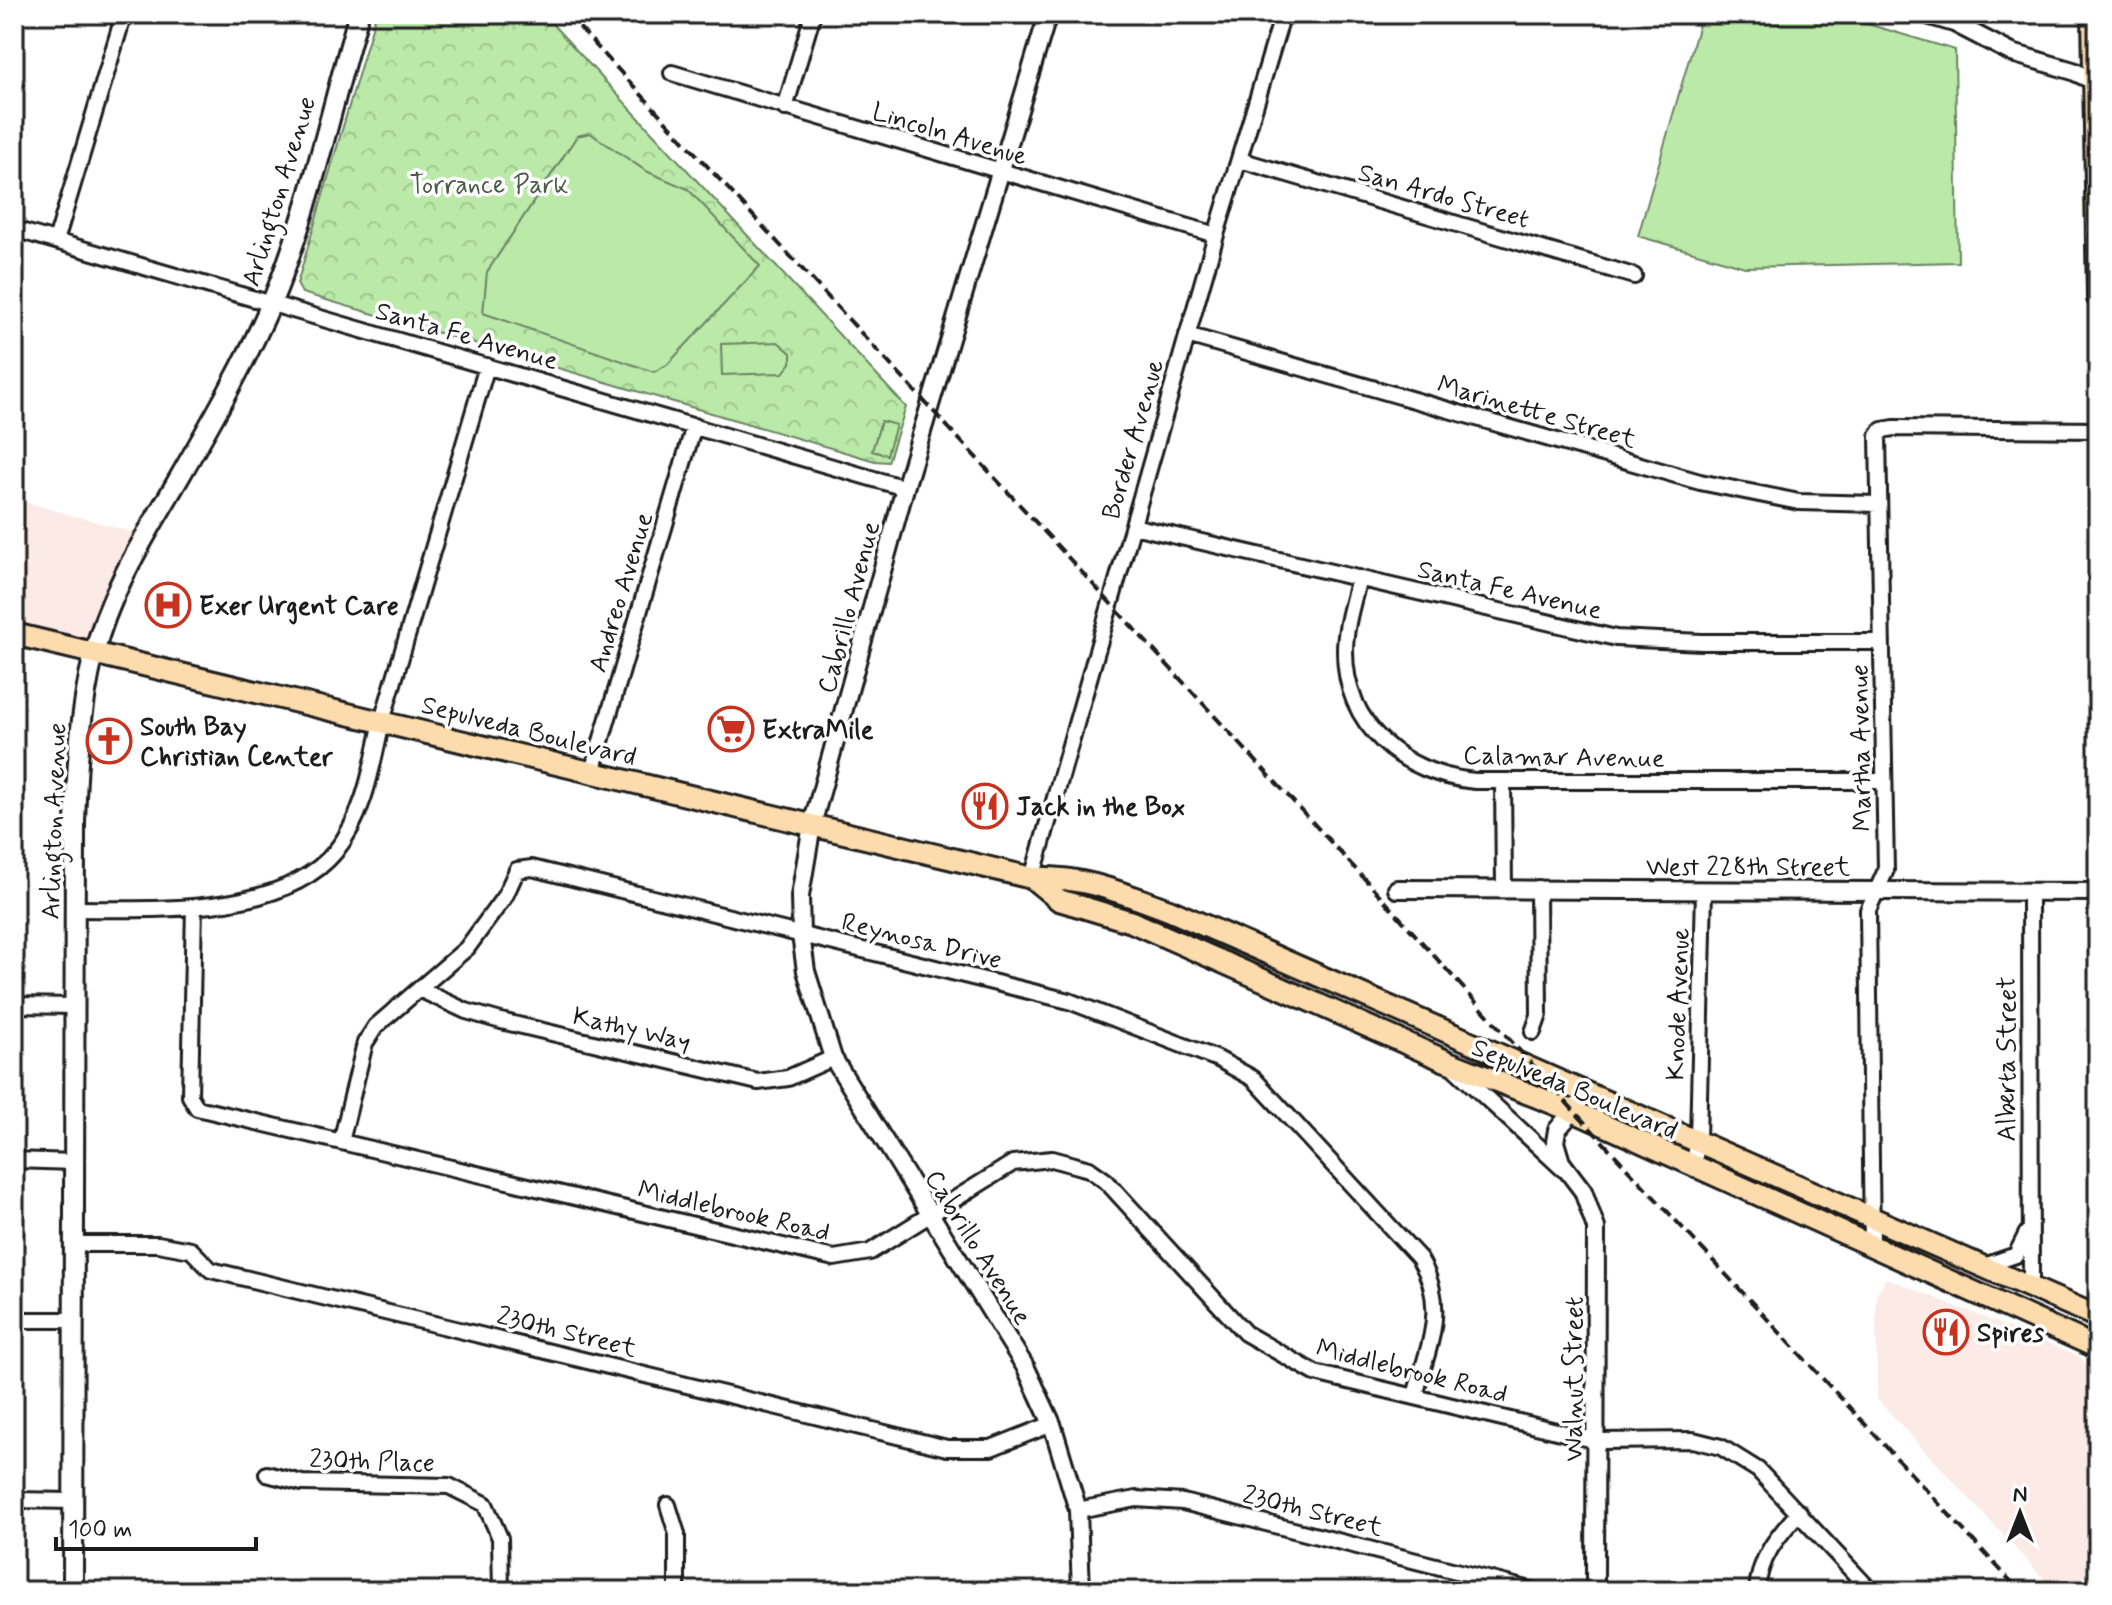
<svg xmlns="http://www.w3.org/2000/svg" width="2112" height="1605" font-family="Mynerve,sans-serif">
<defs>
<pattern id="park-crowns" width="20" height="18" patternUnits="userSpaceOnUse" patternTransform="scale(2)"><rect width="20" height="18" fill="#bae9a8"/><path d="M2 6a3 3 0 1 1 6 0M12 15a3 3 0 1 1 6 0" fill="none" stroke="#9fc790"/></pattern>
</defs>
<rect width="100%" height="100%" fill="#fff"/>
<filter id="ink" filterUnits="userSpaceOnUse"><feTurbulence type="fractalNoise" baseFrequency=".0125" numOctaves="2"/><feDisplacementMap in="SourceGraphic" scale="16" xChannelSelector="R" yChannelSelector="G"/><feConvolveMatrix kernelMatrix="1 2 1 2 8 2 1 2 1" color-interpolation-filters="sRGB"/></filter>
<g filter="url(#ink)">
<!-- built -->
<path fill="#fbeae6" d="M14,499L142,535L93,649L14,629Z
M1886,1278L2079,1356L2088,1366L2086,1591H2055L1877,1399L1876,1295Z"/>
<!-- park -->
<path fill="url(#park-crowns)" stroke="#6b8262" stroke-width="2" d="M376,14H543L906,407L888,462L875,461L302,293L297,284Z"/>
<!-- pitch -->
<path fill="#bae9a8" stroke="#6b8262" stroke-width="2" d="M1702,14H1834L1955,50L1958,262L1745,267L1638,236Z
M590,133L646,171L688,189L760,266L667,365L654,372L483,313L487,272L577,136Z
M778,342L791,353V363L783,373L722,375L721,344Z
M881,421L896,425L887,455L872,451Z"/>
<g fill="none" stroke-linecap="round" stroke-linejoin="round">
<!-- minor casing -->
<g stroke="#1c1c1c" stroke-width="20">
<path id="minor" d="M672,73L1216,235
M785,108L813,14
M1240,160L1634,276
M14,229L905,488
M56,241L124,14
M1187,335L1700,482L1799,502L1879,504
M1133,526L1616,638L1702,642H1882
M1359,578C1353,602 1345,627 1345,651C1345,727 1404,774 1475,781H1884
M592,772L694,426
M1503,781L1504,888
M1032,878L1216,235L1283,14
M2030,892L2031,1287
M194,907L190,1096L197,1108L834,1258L870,1252L1013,1163L1052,1159L1089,1169L1106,1181L1245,1333L1315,1373L1598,1441L1693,1440L1721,1447L1758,1470L1871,1591
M75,909C151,909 281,917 335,852C365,815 372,766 382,721L487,366
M421,990L466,1011L501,1021L758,1082L788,1078L833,1058
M14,1005L74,1006
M1533,1032L1539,1015L1538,888
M1455,1069L1563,1169
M341,1142L365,1043L376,1026L467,948L505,896L517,870L532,868L1069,1001L1218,1059L1254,1079L1419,1258C1449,1307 1428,1346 1415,1396
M14,1160L74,1162
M1693,1167L1698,1140L1704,890
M74,1244H158L191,1250L211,1270L947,1448H991L1052,1424
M1872,1247L1868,910L1886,870L1878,436L1882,430L1894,428L2098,430
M1984,1266L2016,1255L2027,1233
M14,1320H74
M267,1474L302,1483L449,1486L485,1504L500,1538L501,1591
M14,1500L73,1501
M668,1505L677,1534V1591
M1078,1510L1136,1499L1183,1502L1535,1591
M1757,1591C1759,1557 1778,1536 1799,1512"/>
</g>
<!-- tertiary casing -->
<g stroke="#1c1c1c" stroke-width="22">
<path id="tertiary" d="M1048,14L905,488L812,825L800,896L801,935L806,971L833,1058L1026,1368L1052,1424L1078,1510L1081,1591
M1924,14L1954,23L2012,53L2073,71L2098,83
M1397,889L2098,892
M1578,1105L1557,1130L1555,1142L1561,1162L1583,1191L1596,1228L1595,1591"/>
</g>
<!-- secondary casing -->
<g stroke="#1c1c1c" stroke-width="24">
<path id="secondary" d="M73,1591L75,822C77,766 80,709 94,654C109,593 143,540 175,485C209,426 244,366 271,304C310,212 330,110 359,14"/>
</g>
<!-- primary casing -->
<g stroke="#1c1c1c" stroke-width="26">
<path id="primary" d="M2093,14L2098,298
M14,634L1032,878C1083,876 1122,893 1169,910L2098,1317
M1032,878L1059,900L1132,922L1446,1061L1575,1112L2098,1348"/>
</g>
<!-- minor -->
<use href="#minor" stroke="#fff" stroke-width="14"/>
<!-- tertiary -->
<use href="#tertiary" stroke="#fff" stroke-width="16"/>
<!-- secondary -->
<use href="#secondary" stroke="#fff" stroke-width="18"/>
<!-- primary -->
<use href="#primary" stroke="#fcdcac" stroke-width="20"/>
<!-- rail -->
<path stroke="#1c1c1c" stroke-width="4" stroke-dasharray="12 6" stroke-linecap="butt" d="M567,14L1374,889L1575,1112L2020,1591"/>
</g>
</g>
<!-- icons -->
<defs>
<g id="hospital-ring" transform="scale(2.3)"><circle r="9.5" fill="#fff" stroke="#c8321e" stroke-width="1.5"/><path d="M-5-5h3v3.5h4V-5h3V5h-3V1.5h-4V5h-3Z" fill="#c8321e"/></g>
<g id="supermarket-ring" transform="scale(2.3)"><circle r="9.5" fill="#fff" stroke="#c8321e" stroke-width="1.5"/><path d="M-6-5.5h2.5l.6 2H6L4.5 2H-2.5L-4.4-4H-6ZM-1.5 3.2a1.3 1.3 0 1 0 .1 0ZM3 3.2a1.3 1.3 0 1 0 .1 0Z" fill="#c8321e"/></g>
<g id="church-ring" transform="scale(2.3)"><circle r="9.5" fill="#fff" stroke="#c8321e" stroke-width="1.5"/><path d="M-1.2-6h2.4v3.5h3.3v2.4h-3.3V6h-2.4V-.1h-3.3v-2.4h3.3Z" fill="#c8321e"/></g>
<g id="restaurant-ring" transform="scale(2.3)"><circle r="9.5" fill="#fff" stroke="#c8321e" stroke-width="1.5"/><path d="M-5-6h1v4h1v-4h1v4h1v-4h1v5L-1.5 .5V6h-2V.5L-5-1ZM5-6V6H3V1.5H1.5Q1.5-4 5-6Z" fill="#c8321e"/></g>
</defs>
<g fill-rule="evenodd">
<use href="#hospital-ring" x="168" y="605"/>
<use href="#supermarket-ring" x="731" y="729"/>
<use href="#church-ring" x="109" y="741"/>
<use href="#restaurant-ring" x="985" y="806"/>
<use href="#restaurant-ring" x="1946" y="1332"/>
</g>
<g text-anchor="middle" stroke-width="7" stroke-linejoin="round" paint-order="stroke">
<!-- street labels -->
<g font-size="26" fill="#1c1c1c" stroke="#fff">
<text transform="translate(950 133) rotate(17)" y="9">Lincoln Avenue</text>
<text transform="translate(278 191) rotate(-73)" y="9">Arlington Avenue</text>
<text transform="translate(1444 195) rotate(16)" y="9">San Ardo Street</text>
<text transform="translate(467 335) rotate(16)" y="9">Santa Fe Avenue</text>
<text transform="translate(1537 411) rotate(16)" y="9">Marinette Street</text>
<text transform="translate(1132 439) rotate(-74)" y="9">Border Avenue</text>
<text transform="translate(1510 589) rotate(13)" y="9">Santa Fe Avenue</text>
<text transform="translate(620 592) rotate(-73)" y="9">Andreo Avenue</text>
<text transform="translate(848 607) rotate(-75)" y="9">Cabrillo Avenue</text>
<text transform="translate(529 730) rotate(14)" y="9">Sepulveda Boulevard</text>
<text transform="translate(1860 748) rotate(-91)" y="9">Martha Avenue</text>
<text transform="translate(1564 756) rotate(1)" y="9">Calamar Avenue</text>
<text transform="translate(53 821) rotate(-88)" y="9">Arlington Avenue</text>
<text x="1748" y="875">West 228th Street</text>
<text transform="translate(922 940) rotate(14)" y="9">Reynosa Drive</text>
<text transform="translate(1677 1004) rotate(-88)" y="9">Knode Avenue</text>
<text transform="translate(632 1028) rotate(13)" y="9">Kathy Way</text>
<text transform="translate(2006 1059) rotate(-90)" y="9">Alberta Street</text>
<text transform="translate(1575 1088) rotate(23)" y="9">Sepulveda Boulevard</text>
<text transform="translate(734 1210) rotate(13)" y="9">Middlebrook Road</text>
<text transform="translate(979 1247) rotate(58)" y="9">Cabrillo Avenue</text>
<text transform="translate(567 1331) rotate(14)" y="9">230th Street</text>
<text transform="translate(1412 1370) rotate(14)" y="9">Middlebrook Road</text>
<text transform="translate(1573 1379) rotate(-90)" y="9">Walnut Street</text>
<text transform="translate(372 1460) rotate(2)" y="9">230th Place</text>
<text transform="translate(1313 1510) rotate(14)" y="9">230th Street</text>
</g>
<!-- park labels -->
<g font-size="26" fill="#4b5a46" stroke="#fff">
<text x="489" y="193">Torrance Park</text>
</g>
<!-- poi labels -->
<g font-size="26" font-weight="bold" fill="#1c1c1c" stroke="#fff" text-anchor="start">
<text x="199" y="614">Exer Urgent Care</text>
<text x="140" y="735">South Bay<tspan x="140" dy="30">Christian Center</tspan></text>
<text x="762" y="738">ExtraMile</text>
<text x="1016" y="815">Jack in the Box</text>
<text x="1977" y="1341">Spires</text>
</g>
</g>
<!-- margin -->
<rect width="2112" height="1605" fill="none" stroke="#fff" stroke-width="48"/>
<rect x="24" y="24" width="2064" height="1557" fill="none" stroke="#1c1c1c" stroke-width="3" filter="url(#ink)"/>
<!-- north arrow -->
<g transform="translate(2020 1513)" stroke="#ffffff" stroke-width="6" paint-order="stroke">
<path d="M0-6L14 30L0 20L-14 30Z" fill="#1c1c1c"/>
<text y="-12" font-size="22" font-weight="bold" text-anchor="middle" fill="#1c1c1c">N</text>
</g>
<!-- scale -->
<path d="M56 1537v12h200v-12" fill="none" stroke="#1c1c1c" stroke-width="4"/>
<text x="68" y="1537" font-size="24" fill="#1c1c1c" stroke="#ffffff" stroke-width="6" paint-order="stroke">100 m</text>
</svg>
